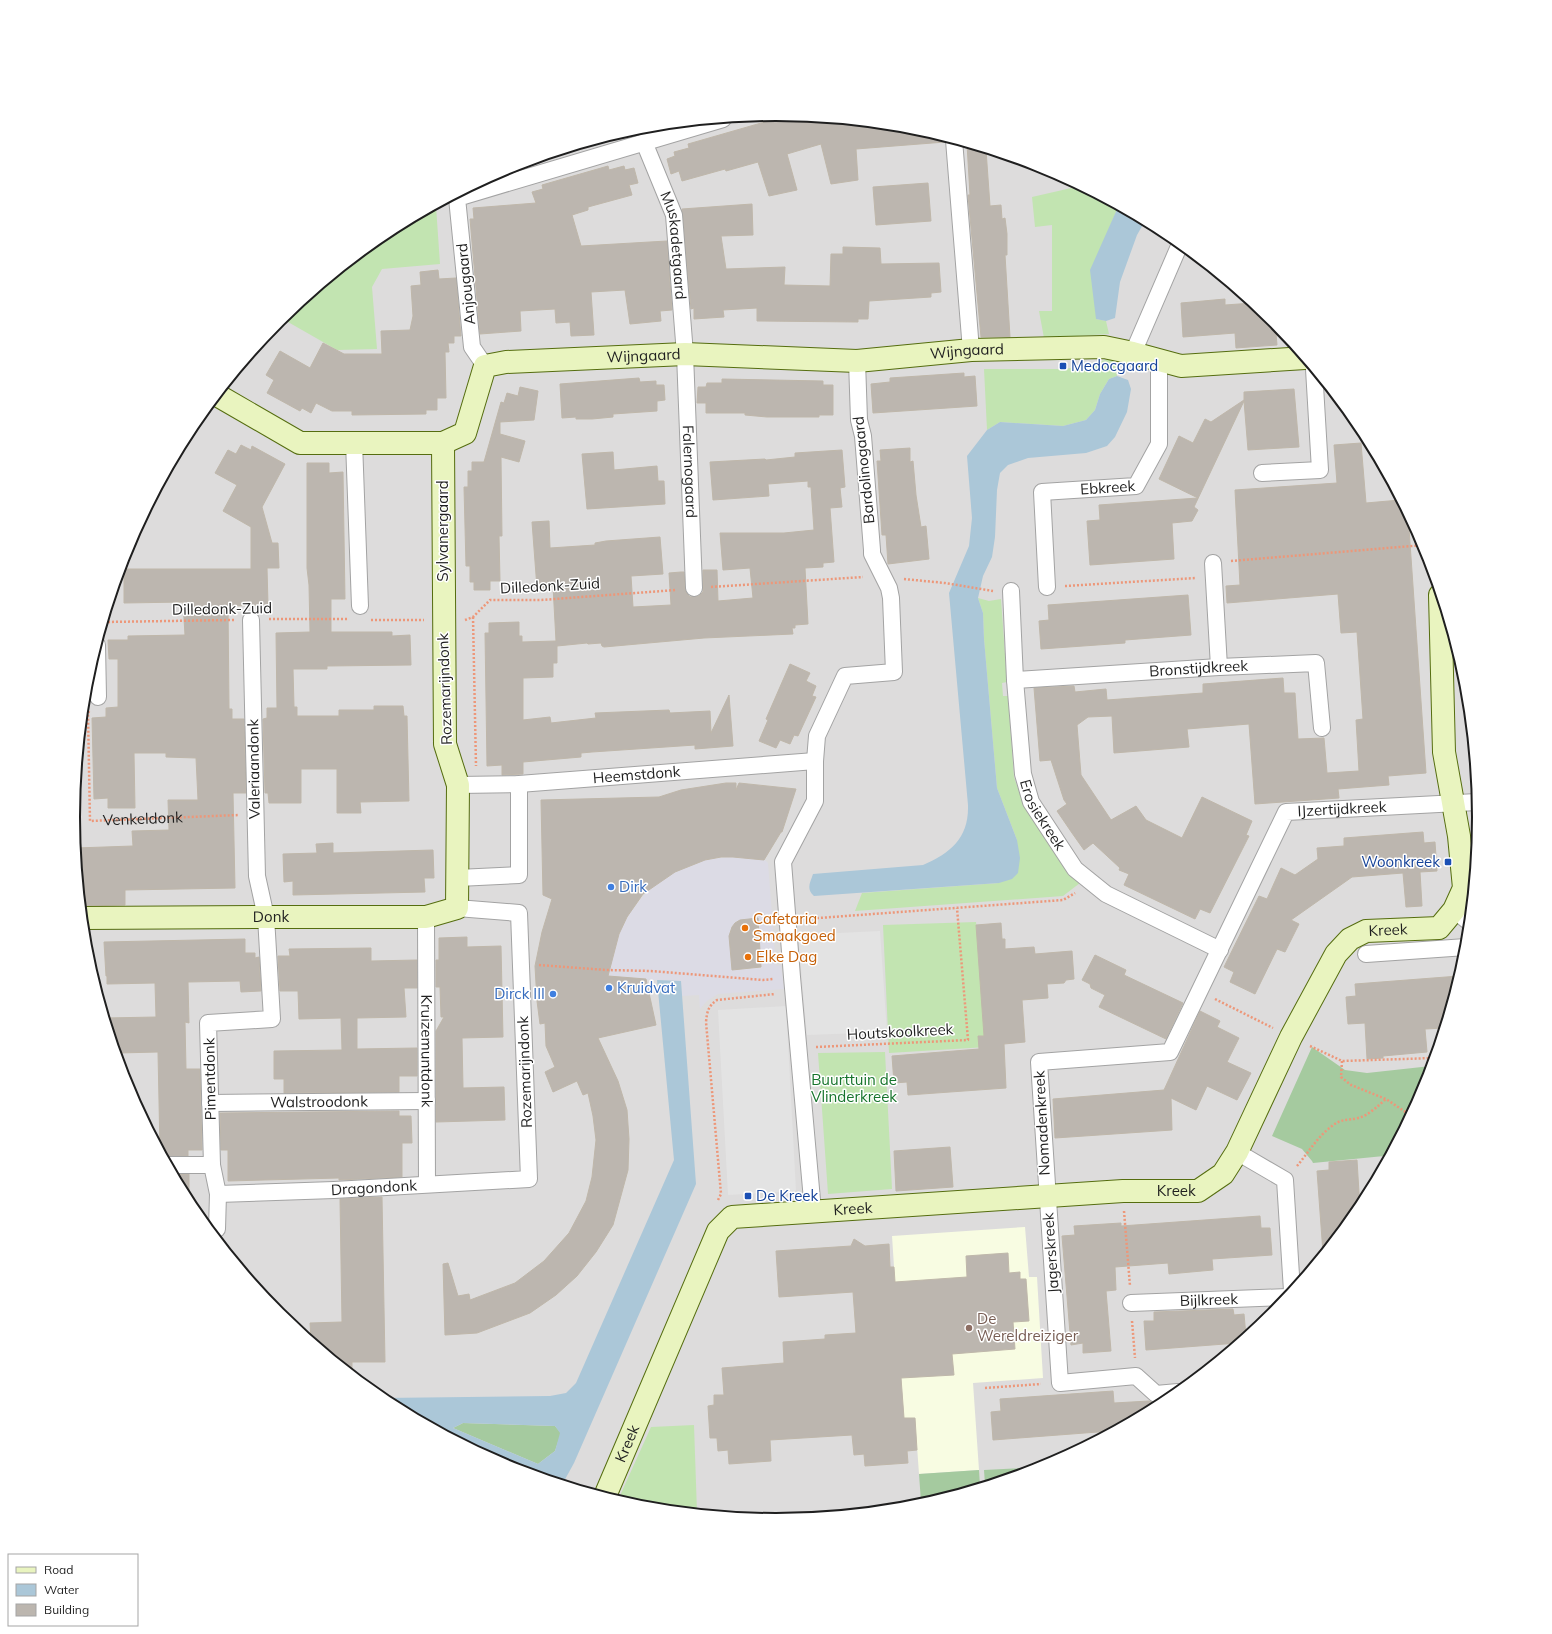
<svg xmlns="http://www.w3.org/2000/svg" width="1552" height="1634" font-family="Mulish,sans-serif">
<rect width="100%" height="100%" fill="#efede6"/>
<!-- residential -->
<path fill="#dddcdc" d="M75 817a701 701 0 1 1 1402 0a701 701 0 1 1-1402 0Z"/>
<!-- education -->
<path fill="#f8fce2" d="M1025,1227L1029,1277H1037L1043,1378L973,1383L979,1470L919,1474L915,1418H904L892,1236Z"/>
<!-- grass -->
<path fill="#c2e4b1" d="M1080,186L1118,207L1108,231L1096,319L1106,321L1109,334L1044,338L1039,311H1052V225L1035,227L1032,197Z
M436,206L440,264L382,269L372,287L377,349L337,350L281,318L386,232Z
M1114,358L1117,376L1109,379L1100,394L1095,410L1086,420L1063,426L1000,422L987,430L984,369H1066Z
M978,598L989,601L1001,599L1007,682L1002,683L1003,696H1008L1014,777L1023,803L1080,883L1063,896L855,911L862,893L999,883L1017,840L997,788L984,639L983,613Z
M976,922L987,1047L889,1053L883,925Z
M885,1052L892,1189L828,1194L818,1053Z
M694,1425L697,1512L639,1506L618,1500L651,1427Z"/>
<!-- forest -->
<path fill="#a5ca9f" d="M1312,1047L1345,1070L1367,1073L1431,1066L1425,1086L1385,1163L1384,1156L1313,1163L1312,1161L1302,1149L1272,1136Z
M463,1423L555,1426L561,1433L555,1451L538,1464L453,1428Z
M1043,1467L985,1485L984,1470Z
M979,1470L980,1486L930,1501L921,1502L919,1474Z"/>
<!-- parking -->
<path fill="#e3e3e3" d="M880,931L887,1032L807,1035L798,935Z
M786,1006L796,1191L728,1195L718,1010Z"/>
<!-- plaza -->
<path fill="#dcdbe5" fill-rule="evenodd" d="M728,857L761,859L766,861L768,863L776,966L781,965L784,989L718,994L707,1001L700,1009L699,995L682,996L681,981L605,978L615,943L623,926L629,914L644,895L654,886L674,872L704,860ZM758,918L761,967L732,970L730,938L732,927L735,923L740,920Z"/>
<!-- water -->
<path fill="#abc7d8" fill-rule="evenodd" d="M1118,207L1145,221L1137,235L1120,282L1115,318L1106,321L1096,319L1090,270Z
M1117,376L1128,380L1131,389L1127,412L1115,437L1107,446L1086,453L1028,458L1008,465L1000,473L997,490L995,537L992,557L983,576L978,598L983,613L984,639L997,788L1017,840L1020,858L1018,873L1012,879L999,883L814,896C806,889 810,883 813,874L923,865C951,853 969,838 968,805L949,593L969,546L972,518L967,456L987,430L1000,422L1063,426L1086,420L1095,410L1100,394L1109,379Z
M657,980L681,981L696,1184L574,1463L563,1483L507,1466L382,1398L550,1396L566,1393L576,1383L674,1160ZM463,1423L555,1426L560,1433L555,1451L538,1464L453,1428Z"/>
<!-- building -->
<path fill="#bcb6af" stroke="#bfb7aa" d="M789,115L913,128L945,137V142L856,149L858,180L831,184L821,144L787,154L797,190L769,196L758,162L726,171L725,169L682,181L679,171L671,174L667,159L675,156L674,152L689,148L688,144Z
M967,144L986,150L990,206L1001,205L1002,219L1005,218L1007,234V255H1005L1010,337H981L968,195H970Z
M608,166L609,170L624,166L625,170L634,168L638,183L629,185L632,195L588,207V210L572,215L581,246L667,241L672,310L660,311L661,321L630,324L625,290L591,292L594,335L571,336L570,322L556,323L555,309L520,311L521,331L480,334L470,219H474L473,208L536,203L532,192L543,189L542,185Z
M928,183L931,221L876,225L873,187Z
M752,204L753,235L721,236L726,269L785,267L784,285L830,286L831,254H843V247L880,248L881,264L939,263L941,292L931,293V297L869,301L868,319H858V322L757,321V308L723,310L724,317L694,319V308L691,309L682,209Z
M438,270L439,279L456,278L461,336H454V343H448L449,352H445L446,398H437V410H426V414L352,415V411H332L316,403L311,413L302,408L300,411L267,393L274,380L266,375L280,351L310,368L323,343L344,354H382L381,331L410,330L413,316L411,286L421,285L420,272Z
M1225,299V305L1253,303L1273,320L1275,322L1277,345L1236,348L1235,333L1183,337L1181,303Z
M964,373V377L975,376L977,406L873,413L871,384L890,382V378Z
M639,378L640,382L656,381V385H664L665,400L657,401V411L613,414V417L592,419H576V417L562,418L560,384Z
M722,379L823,381V385H833V415H819V417H767L745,415V413H706V403H697L698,387H706L707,383H722Z
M520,387L538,391L534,420L500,422V434L525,441L519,462L501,457L502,536H499L500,581H490V590H474V582H470V566H466L464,487H468V471H472V462H484L501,402L504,403L507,393L518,396Z
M1294,389L1299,447L1248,450L1244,401L1194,507L1198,510L1192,521L1172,523L1174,559L1090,565L1087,521L1100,520L1099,505L1198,498L1159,479L1179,436L1193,443L1205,419L1211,422L1244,400V392Z
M1361,443L1366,503L1400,500L1408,514L1426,773L1388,776L1389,785L1338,789L1339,798L1255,804L1249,724L1187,729L1189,747L1114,753L1112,716L1088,717L1077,725L1081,775L1111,820L1136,806L1146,820L1182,838L1202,797L1252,821L1246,835L1249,836L1210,913L1200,909L1195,919L1124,885L1129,874L1119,870L1120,868L1093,843L1084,850L1072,833L1057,811L1067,804L1064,800L1051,760L1040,761L1034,688L1074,686L1075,692L1106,689L1107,700L1203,693V684L1283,678L1284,693H1295L1298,739L1324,738L1327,773L1359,771L1356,720L1363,719L1357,632L1341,633L1338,594L1227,603L1226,586L1240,585L1235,490L1337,483L1334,445Z
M241,445L251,450L252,446L285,464L262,507L272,543H278L279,568H267L268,605L228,606L229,709H232V719H244L246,793H233L235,888L125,890V905L82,906L76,848L133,846L132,831L169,830L168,800H198L196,758L166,757V753H134L135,808H108V798L94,799L92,718L106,717V708L118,707V659H109L108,640H128V636L185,635L183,602L124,603V569H251V527L223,511L237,485L215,473L228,450L236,454Z
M910,448V462L913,461L916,495L921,527L926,526L929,559L888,564L886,535H882L877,461H881L880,450Z
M842,450L845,487L840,488L842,507L830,508L834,562L823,563V567L805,568L808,624L795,625V628H792L793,634L704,638L604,647L602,646L601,643L588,644L587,643L557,646V663H553V677L523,678V720L550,717L551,723L596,718L595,713L669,710L670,713L710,711L711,733L729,695L733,746L695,749V745L592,752L581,753V757L523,762V774L502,775V765L487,766L485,633H489V623L519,622V636H522V642L556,641L553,586L537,588L532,522L549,521L550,548L595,545V543L606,541L660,537L663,574L631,576L633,607L671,605L669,573L681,572H684L685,589L686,593L690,597L699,596L703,592V570H717L718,601L753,598L750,568L723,570L720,533H784L814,530L811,487H808V481L768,484L769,496L713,500L710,462L765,459L766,460L795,457V453Z
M613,452L614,470L657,466L658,481H664L665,504L587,509L582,454Z
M307,463H329V473L343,472L345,599H331V632H392V636L410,635L411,665L327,666V669H293L294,707H297V716H339V710H374V706H403L404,716H407L409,801L360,802L361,813H337V769H301V803H269L268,793H265L263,719L267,718V708H277L276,633L310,632L309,585L307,568Z
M1188,595L1191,635L1125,640V643L1041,649L1039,621L1049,620L1048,605Z
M790,664L810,673L806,681L816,686L812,696L816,697L798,736L794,735L790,744L780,740L776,748L759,741L768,720L766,719Z
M726,783H736V790L739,783L796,789L782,832H781L764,860L733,857H721L705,860L675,872L643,894L627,917L619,934L608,976L646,979L656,1025L598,1038L618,1081L627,1110L629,1139L628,1170L613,1225L596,1252L577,1276L556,1295L530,1313L477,1333L445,1335L443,1264L448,1263L458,1296L469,1294L470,1300L515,1283L544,1261L569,1233L586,1201L592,1177L596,1140L593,1116L588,1093L583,1095L577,1081L553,1092L545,1072L555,1067L546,1046L545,1023L540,1024L537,1001L535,966L542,932L552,899L543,895L541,800L659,797L681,790Z
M1423,832L1424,843L1435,842L1437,871L1420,872L1422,906L1406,907L1403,873L1352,877L1291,920L1299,924L1285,952L1277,949L1255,994L1230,982L1234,972L1224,967L1259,896L1267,899L1281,868L1295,875L1318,859L1317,848L1344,846V838Z
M333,843V853L433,850L434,878H424L425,892L293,895V881L284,882L283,854L317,853L316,844Z
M758,918L761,967L732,970L729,936L732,927L735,923L740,920Z
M1001,923L1002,939H1005V949L1034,947L1035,954L1072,951L1074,979L1066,980L1064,983L1047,984L1048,998L1022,1000L1025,1042L1004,1044L1006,1088L908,1095L907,1082L894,1083L892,1056L979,1049L978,1036H984L976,925Z
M467,937V947L501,946L503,1037L462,1038L463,1088L504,1087L505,1120L436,1122V1031L444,1017H441L440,987H436V960H439V938Z
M245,939V953H255V958L259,957L261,991L241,992L240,981L188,982L189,1023L185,1022L186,1069H200L202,1150H188V1156L164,1157L160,1150L158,1052L118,1053V1043H114L106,1018L156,1017L155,983L107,984V976H106L104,942Z
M371,948V961L417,960V988H404L406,1017L357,1018V1049L417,1048V1076H399V1092L284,1093V1079H274V1051L342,1050L341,1018L299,1019L298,991H280L278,956H290L289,949Z
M1095,955L1126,970L1124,975L1183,1003L1166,1039L1099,1007L1105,995L1091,988L1090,984L1082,980Z
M1459,976L1443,1028L1425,1029L1427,1052L1383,1056V1058L1367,1059L1365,1023L1348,1024L1346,997L1356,996L1355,984Z
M1200,1011L1220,1021L1217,1027L1239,1038L1227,1062L1251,1073L1237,1100L1207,1086L1196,1110L1171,1098L1172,1130L1055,1138L1053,1099L1164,1090Z
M399,1111V1116H411L412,1143H402V1177L339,1180V1178L228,1181V1150H221L220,1113Z
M950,1147L953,1187L896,1191L894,1151Z
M1357,1160L1360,1209L1323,1253L1317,1171L1329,1170V1162Z
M174,1174H189V1203Z
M382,1197L385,1362H352V1374L311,1340L310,1323L342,1322L340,1199Z
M1260,1216L1261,1228H1270L1272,1255L1212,1259L1213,1270L1169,1274L1168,1263L1115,1267L1116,1290L1106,1291L1111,1351L1083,1353V1343L1071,1345L1062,1236L1075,1235L1074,1226L1121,1223V1226Z
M854,1239L865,1246L889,1244L890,1267H894L895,1282L967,1277L966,1256L1008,1253L1009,1273L1020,1272V1279H1026L1029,1321L1013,1322L1015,1349L952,1354L954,1375L901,1378L904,1418H915L917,1450L907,1451L908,1463L865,1466L864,1454L854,1455L852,1435L770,1440L771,1461L729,1464L728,1450L718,1451L717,1438H710L708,1406L714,1405V1395H724L722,1368L784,1363L783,1342L825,1339V1335L856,1333L853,1292L779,1297L776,1251L851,1246Z
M1233,1309L1234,1315L1244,1314L1246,1336L1238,1343L1146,1350L1144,1321H1154V1312Z
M1113,1391L1114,1403L1149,1401L1153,1403H1164L1111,1431L993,1440L991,1412L1001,1411L1000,1399Z"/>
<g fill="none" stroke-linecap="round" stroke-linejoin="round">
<!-- street casing -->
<g stroke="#a3a3a3" stroke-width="18">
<g id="street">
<path d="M954,140L971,350"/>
<path id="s2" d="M644,142L674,215L685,354L694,588"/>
<path d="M1133,353L1180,244"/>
<path d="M485,366L472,347L457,198L723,119"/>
<path d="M354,442L360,606"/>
<path d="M1262,473L1320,470L1314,369"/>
<path d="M1213,563L1219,667"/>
<path id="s3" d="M1047,587L1042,492L1136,486L1159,444V359"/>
<path id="s4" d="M1011,591L1015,680L1023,774L1031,802L1075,869L1106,894L1220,950"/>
<path d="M97,645L98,697"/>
<path id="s5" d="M1015,680L1219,667L1316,663L1322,728"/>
<path id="s6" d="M458,785L519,784L815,761"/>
<path d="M458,878L519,875V784"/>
<path d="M1454,910L1469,922"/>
<path id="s7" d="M426,917L427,1184"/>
<path d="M1366,954L1466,947"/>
<path id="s8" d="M210,1103L427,1101"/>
<path d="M1237,1152L1285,1180L1292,1291"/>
<path d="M169,1165H212"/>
<path id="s9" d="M218,1194L334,1190L529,1179L519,913L457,908"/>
<path d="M813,1211L792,977L783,862L815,801V761L817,736L845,676L894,672L891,598L889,588L872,554V550L863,436L859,420L857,361"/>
<path d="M217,1229L218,1194L212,1165L208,1023L272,1019L266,917L257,876L251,620"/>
<path id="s10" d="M1131,1303L1287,1297"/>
<path id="s11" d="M1178,1392L1156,1394L1136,1376L1060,1383L1039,1062L1170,1052L1286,812L1477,802"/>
</g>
</g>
<!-- secondary casing -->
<g stroke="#556d0f" stroke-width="24">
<g id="secondary">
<path id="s12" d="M217,395L300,443H443L465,433L485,366L506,362L685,354L857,361L971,350L1104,347L1133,353L1181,366L1305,358"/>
<path id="s13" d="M83,918L266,917H426L457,908L458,785L445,744L443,443"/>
<path id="s14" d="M605,1496L718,1231L732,1217L1123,1191H1198L1223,1174L1237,1152L1291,1037L1336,954L1350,939L1366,931L1439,928L1454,910L1464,888L1459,836L1444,752L1440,595"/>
</g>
</g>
<!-- path -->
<g stroke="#ed9779" stroke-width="2.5" stroke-dasharray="2 2" stroke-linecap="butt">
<path d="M1231,561L1424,545"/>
<path d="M904,579L945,583L993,591"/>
<path d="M1065,586L1196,578"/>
<path d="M711,587L863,577"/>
<path d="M473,617L476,766"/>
<path d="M269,619H348"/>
<path d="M371,620H424"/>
<path d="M465,620L473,617L490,600H541L676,590"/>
<path d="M104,622L234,620"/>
<path id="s1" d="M89,711L88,714L90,821L239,815"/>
<path d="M805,919L1063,900L1075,893"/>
<path d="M539,965L606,970L651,971L763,980L773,979"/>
<path d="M1215,999L1273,1028"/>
<path d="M1310,1046L1342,1061L1434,1058"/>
<path d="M816,1047L968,1040L957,908"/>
<path d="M1342,1061L1341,1077L1351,1085L1386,1099L1410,1115"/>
<path d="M1297,1166C1308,1153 1318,1136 1332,1126C1342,1118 1347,1121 1358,1118C1368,1116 1379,1105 1386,1099"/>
<path d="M718,1200L721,1194L706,1022C707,1012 708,1006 717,1000L775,994"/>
<path d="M1124,1211L1130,1286"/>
<path d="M1132,1321L1135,1358"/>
<path d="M985,1388L1041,1384"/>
<path d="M755,1518L884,1509"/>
</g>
<!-- street -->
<use href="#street" stroke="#fff" stroke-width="16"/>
<!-- secondary -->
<use href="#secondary" stroke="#e9f4bf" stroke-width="22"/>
</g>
<!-- markers -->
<g fill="#1a4fb4" stroke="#fff" stroke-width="1.5">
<rect x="1059" y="362" width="8" height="8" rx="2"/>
<rect x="1444" y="858" width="8" height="8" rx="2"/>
<rect x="744" y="1192" width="8" height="8" rx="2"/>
</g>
<g fill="#3f7fe0" stroke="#fff" stroke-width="1.5">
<circle cx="611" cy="887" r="4"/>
<circle cx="609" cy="988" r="4"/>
<circle cx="553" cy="994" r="4"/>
</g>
<g fill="#e8710a" stroke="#fff" stroke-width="1.5">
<circle cx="745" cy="928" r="4"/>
<circle cx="748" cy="957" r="4"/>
</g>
<circle fill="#8d6e63" stroke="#fff" stroke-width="1.5" cx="969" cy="1328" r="4"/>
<g text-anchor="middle" stroke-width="3" stroke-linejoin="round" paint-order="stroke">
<!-- street labels -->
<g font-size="15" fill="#1f1f1f" stroke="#fff">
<text dy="5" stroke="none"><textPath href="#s2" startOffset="109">Muskadetgaard</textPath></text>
<text transform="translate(466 284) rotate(-96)" y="5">Anjougaard</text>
<text dy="5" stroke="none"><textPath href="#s12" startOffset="816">Wijngaard</textPath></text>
<text dy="5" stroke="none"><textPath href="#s12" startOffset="492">Wijngaard</textPath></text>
<text transform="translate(864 470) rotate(-96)" y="5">Bardolinogaard</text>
<text dy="5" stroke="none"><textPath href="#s2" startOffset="336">Falernogaard</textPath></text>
<text dy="5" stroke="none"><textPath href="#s3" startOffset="161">Ebkreek</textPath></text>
<text transform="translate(443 531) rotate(-90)" y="5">Sylvanergaard</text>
<text transform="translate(550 586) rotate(-3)" y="5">Dilledonk-Zuid</text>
<text transform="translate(222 609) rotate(-1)" y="5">Dilledonk-Zuid</text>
<text dy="5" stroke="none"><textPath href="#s5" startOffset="184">Bronstijdkreek</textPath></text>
<text transform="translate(445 689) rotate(-92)" y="5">Rozemarijndonk</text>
<text transform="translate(254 769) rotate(-91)" y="5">Valeriaandonk</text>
<text dy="5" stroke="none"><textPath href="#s6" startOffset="179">Heemstdonk</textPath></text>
<text dy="5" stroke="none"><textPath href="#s11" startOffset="901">IJzertijdkreek</textPath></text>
<text dy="5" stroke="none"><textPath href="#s4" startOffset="229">Erosiekreek</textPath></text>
<text dy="5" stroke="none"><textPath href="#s1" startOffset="163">Venkeldonk</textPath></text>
<text dy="5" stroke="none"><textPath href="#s13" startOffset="188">Donk</textPath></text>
<text dy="5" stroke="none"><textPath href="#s14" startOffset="1113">Kreek</textPath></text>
<text transform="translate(900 1032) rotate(-3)" y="5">Houtskoolkreek</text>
<text dy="5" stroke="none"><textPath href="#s7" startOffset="134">Kruizemuntdonk</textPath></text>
<text transform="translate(525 1072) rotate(-92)" y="5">Rozemarijndonk</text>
<text transform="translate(210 1079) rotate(-91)" y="5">Pimentdonk</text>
<text dy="5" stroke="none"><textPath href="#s8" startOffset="109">Walstroodonk</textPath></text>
<text transform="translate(1042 1123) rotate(-93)" y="5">Nomadenkreek</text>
<text dy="5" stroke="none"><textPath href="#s9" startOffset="156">Dragondonk</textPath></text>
<text dy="5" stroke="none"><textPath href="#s14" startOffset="753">Kreek</textPath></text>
<text dy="5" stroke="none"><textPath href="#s14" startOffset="429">Kreek</textPath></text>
<text transform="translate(1051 1253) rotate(-94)" y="5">Jagerskreek</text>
<text dy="5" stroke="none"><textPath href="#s10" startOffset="78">Bijlkreek</textPath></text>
<text dy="5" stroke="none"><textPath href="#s14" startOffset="57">Kreek</textPath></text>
</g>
<!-- transit labels -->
<g font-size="15" fill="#164399" stroke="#fff" text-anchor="start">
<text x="1071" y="371">Medocgaard</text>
<text x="1440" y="867" text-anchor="end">Woonkreek</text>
<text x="756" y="1201">De Kreek</text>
</g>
<!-- shop labels -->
<g font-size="15" fill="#366cbe" stroke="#fff" text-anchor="start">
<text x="619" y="892">Dirk</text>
<text x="617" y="993">Kruidvat</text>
<text x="545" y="999" text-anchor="end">Dirck III</text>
</g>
<!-- food labels -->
<g font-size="15" fill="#c56008" stroke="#fff" text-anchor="start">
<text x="753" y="924">Cafetaria<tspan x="753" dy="17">Smaakgoed</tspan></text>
<text x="756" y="962">Elke Dag</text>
</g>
<!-- park labels -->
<g font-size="15" fill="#16742c" stroke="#fff">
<text x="854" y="1085">Buurttuin de<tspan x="854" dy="17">Vlinderkreek</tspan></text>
</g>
<!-- education labels -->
<g font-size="15" fill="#785e54" stroke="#fff" text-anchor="start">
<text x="977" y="1324">De<tspan x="977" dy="17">Wereldreiziger</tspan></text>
</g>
</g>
<!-- crop -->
<path d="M0 0H1552V1634H0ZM80 817a696 696 0 1 1 1392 0a696 696 0 1 1-1392 0Z" fill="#fff" fill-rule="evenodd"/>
<path fill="none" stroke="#1f1f1f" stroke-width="2" d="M80 817a696 696 0 1 1 1392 0a696 696 0 1 1-1392 0Z"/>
<!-- legend -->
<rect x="8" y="1554" width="130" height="72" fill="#ffffff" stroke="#a5a5a5"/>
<rect x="16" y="1567" width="20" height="6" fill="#e9f4bf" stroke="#a5a5a5"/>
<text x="44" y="1574" font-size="12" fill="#1f1f1f">Road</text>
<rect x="16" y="1584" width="20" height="12" fill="#abc7d8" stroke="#a5a5a5"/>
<text x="44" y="1594" font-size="12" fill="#1f1f1f">Water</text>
<rect x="16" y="1604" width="20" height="12" fill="#bcb6af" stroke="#a5a5a5"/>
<text x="44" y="1614" font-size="12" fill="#1f1f1f">Building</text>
</svg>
